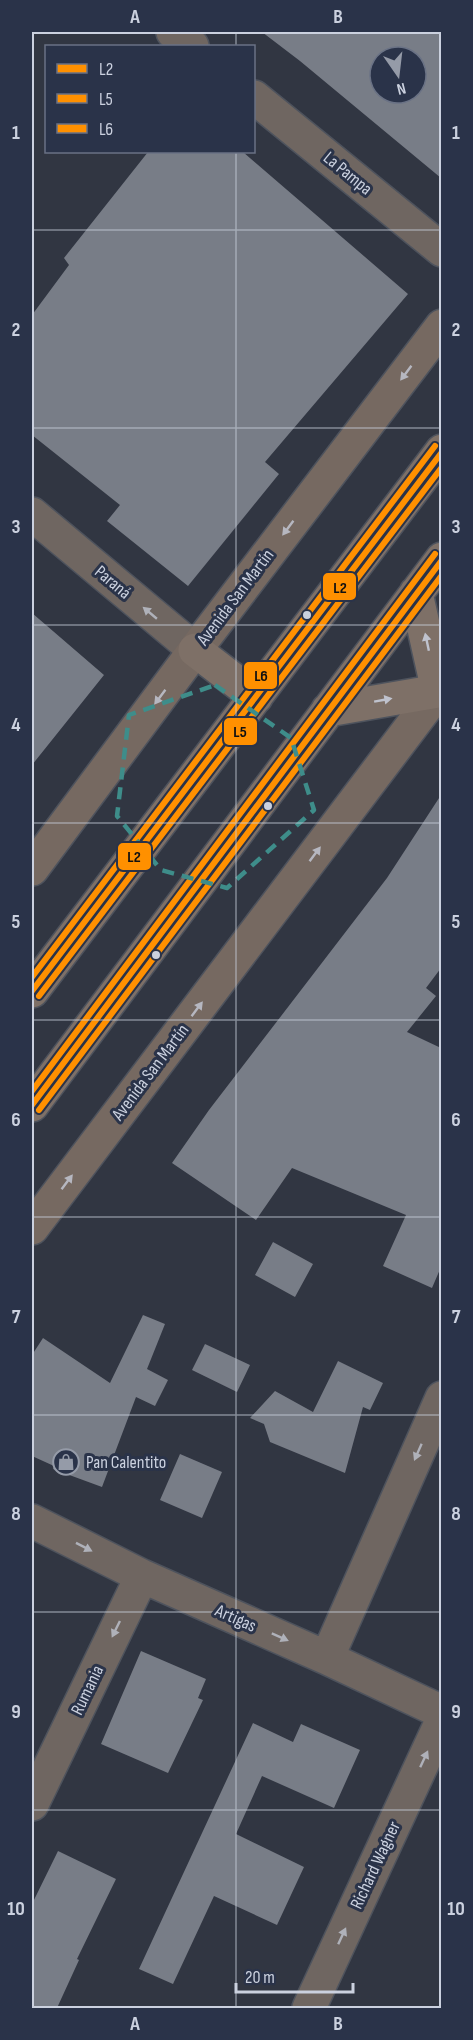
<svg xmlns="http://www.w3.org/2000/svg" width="473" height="2040" font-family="'Sofia Sans Condensed',sans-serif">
<rect width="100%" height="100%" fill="#313642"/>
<!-- building -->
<path fill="#787d87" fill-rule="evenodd" d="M262,32H441V178L300,61ZM380,57H416V93H380Z
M148,152H243L408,294L265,462L279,474L188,586L107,521L120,505L32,435V315L69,265L64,258Z
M32,613L104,675L32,765Z
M441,795V968L426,988L436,996L407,1032L441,1048V1267L432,1288L383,1266L406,1215L292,1168L256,1220L172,1163L209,1110L387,878Z
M273,1242L313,1264L295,1297L255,1275Z
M143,1315L165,1324L147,1369L168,1380L155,1406L136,1397L102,1487L53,1469L54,1466L32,1456V1355L43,1338L110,1383Z
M205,1344L250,1365L237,1392L192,1370Z
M338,1361L383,1383L370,1410L363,1407L345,1473L270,1442L264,1424L250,1418L275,1391L313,1412Z
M180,1454L222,1472L202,1518L160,1500Z
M141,1651L206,1679L198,1698L203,1700L168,1773L101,1744Z
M253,1723L293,1742L301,1724L360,1750L334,1808L262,1776L236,1834L304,1867L277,1925L214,1896L173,1984L139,1969Z
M58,1851L116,1879L77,1959L79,1960L57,2008H32V1904Z"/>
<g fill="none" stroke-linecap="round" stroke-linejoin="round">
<!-- street casing -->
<g stroke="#4e535d" stroke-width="36">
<path id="street" d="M173,32L192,46
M254,97L442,250
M32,514L195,650
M32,1521L142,1576L327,1658L442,1712
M327,1658L442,1398
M32,1804L142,1576
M309,2008L442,1721"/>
</g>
<!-- secondary casing -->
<g stroke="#4e535d" stroke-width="36">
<path id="secondary" d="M32,869L195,650L442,326
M32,1228L442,686"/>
</g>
<!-- primary casing -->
<g stroke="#4e535d" stroke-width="36">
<path id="primary" d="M195,650L256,697
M328,710L438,691L416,593
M32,991L442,451
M32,1105L442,559"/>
</g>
<!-- street -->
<use href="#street" stroke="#6f6661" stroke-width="33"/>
<!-- secondary -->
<use href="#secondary" stroke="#766961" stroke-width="33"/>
<!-- primary -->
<use href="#primary" stroke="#7e7067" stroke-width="33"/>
<!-- bus-1 casing -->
<g stroke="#2a3349" stroke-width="10">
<path id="bus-1" d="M32,991L442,452
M32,1105L442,560"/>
</g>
<!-- bus-2 casing -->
<g stroke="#2a3349" stroke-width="10">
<path id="bus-2" d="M39,996L442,467
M39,1110L442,575"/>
</g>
<!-- bus-3 casing -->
<g stroke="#2a3349" stroke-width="10">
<path id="bus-3" d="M32,977L435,446
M32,1091L435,554"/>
</g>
<!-- bus-1 -->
<use href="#bus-1" stroke="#ff9000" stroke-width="6"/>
<!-- bus-2 -->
<use href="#bus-2" stroke="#ff9000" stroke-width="6"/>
<!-- bus-3 -->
<use href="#bus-3" stroke="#ff9000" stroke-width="6"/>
</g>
<!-- one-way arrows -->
<defs><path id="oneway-solid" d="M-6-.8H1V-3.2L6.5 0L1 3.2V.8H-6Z" transform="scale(1.5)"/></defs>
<g fill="#b6b7c0">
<use href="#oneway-solid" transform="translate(406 373) rotate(127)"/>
<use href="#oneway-solid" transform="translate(288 528) rotate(127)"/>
<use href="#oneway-solid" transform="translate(160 697) rotate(127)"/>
<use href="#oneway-solid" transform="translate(315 854) rotate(-53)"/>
<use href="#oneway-solid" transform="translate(197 1009) rotate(-53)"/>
<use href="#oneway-solid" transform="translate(67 1182) rotate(-53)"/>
</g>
<g fill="#afb1b9">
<use href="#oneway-solid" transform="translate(150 613) rotate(-140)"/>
<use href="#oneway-solid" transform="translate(418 1452) rotate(114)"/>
<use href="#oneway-solid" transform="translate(84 1547) rotate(27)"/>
<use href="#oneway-solid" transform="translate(116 1629) rotate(116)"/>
<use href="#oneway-solid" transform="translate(280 1637) rotate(24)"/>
<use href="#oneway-solid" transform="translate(424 1759) rotate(-65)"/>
<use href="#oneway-solid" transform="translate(342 1936) rotate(-65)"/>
</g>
<g fill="#bfc2cd">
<use href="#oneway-solid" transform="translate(427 642) rotate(-102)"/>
<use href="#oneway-solid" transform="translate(383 700) rotate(-10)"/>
</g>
<!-- marked area -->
<path fill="none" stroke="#3e8d8a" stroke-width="4.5" stroke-dasharray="12 8" stroke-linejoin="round" d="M215,685L291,738L314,810L227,888L161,870L117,816L129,715Z"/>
<!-- grid -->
<path fill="none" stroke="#cbd1df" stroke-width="1.5" stroke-opacity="0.55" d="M236,32V46M236,152V2008M32,230H442M32,428H442M32,625H442M32,823H442M32,1020H442M32,1217H442M32,1415H442M32,1612H442M32,1810H442"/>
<!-- icons -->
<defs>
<g id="shop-ring" transform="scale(1.35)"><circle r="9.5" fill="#2a3349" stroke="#959ba8" stroke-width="1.5"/><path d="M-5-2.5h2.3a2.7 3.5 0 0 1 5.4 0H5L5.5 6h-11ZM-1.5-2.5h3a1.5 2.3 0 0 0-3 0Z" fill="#959ba8"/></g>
</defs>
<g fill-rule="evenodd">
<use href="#shop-ring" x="66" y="1462"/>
</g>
<!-- markers -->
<g fill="#cbd1df" stroke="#2a3349" stroke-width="2">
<circle cx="307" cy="615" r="5"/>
<circle cx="268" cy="806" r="5"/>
<circle cx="156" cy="955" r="5"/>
</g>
<g text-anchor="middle" stroke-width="6" stroke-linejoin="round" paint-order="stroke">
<!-- street labels -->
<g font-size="18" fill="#cbd1df" stroke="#2a3349">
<text transform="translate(348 173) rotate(39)" y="6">La Pampa</text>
<text transform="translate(113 582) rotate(40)" y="6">Paraná</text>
<text transform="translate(235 597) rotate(-53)" y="6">Avenida San Martín</text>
<text transform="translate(150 1072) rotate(-53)" y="6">Avenida San Martín</text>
<text transform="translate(236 1618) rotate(24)" y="6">Artigas</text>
<text transform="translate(87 1690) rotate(-64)" y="6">Rumania</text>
<text transform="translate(375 1865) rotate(-65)" y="6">Richard Wagner</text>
</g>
<!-- poi labels -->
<g font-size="18" fill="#cbd1df" stroke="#2a3349" text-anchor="start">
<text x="86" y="1468">Pan Calentito</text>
</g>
</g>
<g stroke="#2a3349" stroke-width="2">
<rect x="322" y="572" width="35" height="29" rx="6" fill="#ff9000"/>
<rect x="243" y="661" width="35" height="29" rx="6" fill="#ff9000"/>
<rect x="223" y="717" width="35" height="29" rx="6" fill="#ff9000"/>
<rect x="117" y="842" width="35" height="29" rx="6" fill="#ff9000"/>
</g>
<g font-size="16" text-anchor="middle" font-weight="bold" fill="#111">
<text x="340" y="593">L2</text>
<text x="261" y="681">L6</text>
<text x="240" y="737">L5</text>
<text x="134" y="862">L2</text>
</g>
<!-- border -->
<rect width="473" height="2040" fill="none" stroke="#2a3349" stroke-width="66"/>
<!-- legend -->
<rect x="45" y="45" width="210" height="108" fill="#2a3349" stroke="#6a7285" stroke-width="1.5"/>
<rect x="57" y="64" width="30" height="9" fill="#ff9000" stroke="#6a7285" stroke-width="1.5"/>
<text x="99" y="75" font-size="18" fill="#cbd1df">L2</text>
<rect x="57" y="94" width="30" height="9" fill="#ff9000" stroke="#6a7285" stroke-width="1.5"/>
<text x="99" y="105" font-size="18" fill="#cbd1df">L5</text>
<rect x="57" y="124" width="30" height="9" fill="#ff9000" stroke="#6a7285" stroke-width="1.5"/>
<text x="99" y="135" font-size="18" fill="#cbd1df">L6</text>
<!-- north arrow -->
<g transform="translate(398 75) rotate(166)"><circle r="28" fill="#2a3349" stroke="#6a7285" stroke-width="1.5"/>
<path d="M0-4.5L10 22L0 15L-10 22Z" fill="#959ba8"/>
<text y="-9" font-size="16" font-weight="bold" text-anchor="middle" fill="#cbd1df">N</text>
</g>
<!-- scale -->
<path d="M236 1983v9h117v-9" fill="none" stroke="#cbd1df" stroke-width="3"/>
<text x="245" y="1983" font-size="18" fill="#cbd1df" stroke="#2a3349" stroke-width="4.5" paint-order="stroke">20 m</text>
<rect x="33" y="33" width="407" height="1974" fill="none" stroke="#cbd1df" stroke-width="2"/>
<g font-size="20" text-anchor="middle" font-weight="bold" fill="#cbd1df">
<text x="135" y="23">A</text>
<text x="338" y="23">B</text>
<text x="16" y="139">1</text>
<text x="456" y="139">1</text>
<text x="16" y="336">2</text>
<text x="456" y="336">2</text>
<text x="16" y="533">3</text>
<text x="456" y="533">3</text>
<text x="16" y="731">4</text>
<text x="456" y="731">4</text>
<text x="16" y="928">5</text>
<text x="456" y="928">5</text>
<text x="16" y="1126">6</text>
<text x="456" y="1126">6</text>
<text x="16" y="1323">7</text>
<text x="456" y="1323">7</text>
<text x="16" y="1520">8</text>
<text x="456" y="1520">8</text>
<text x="16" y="1718">9</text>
<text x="456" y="1718">9</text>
<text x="16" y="1915">10</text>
<text x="456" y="1915">10</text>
<text x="135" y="2030">A</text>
<text x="338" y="2030">B</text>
</g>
</svg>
